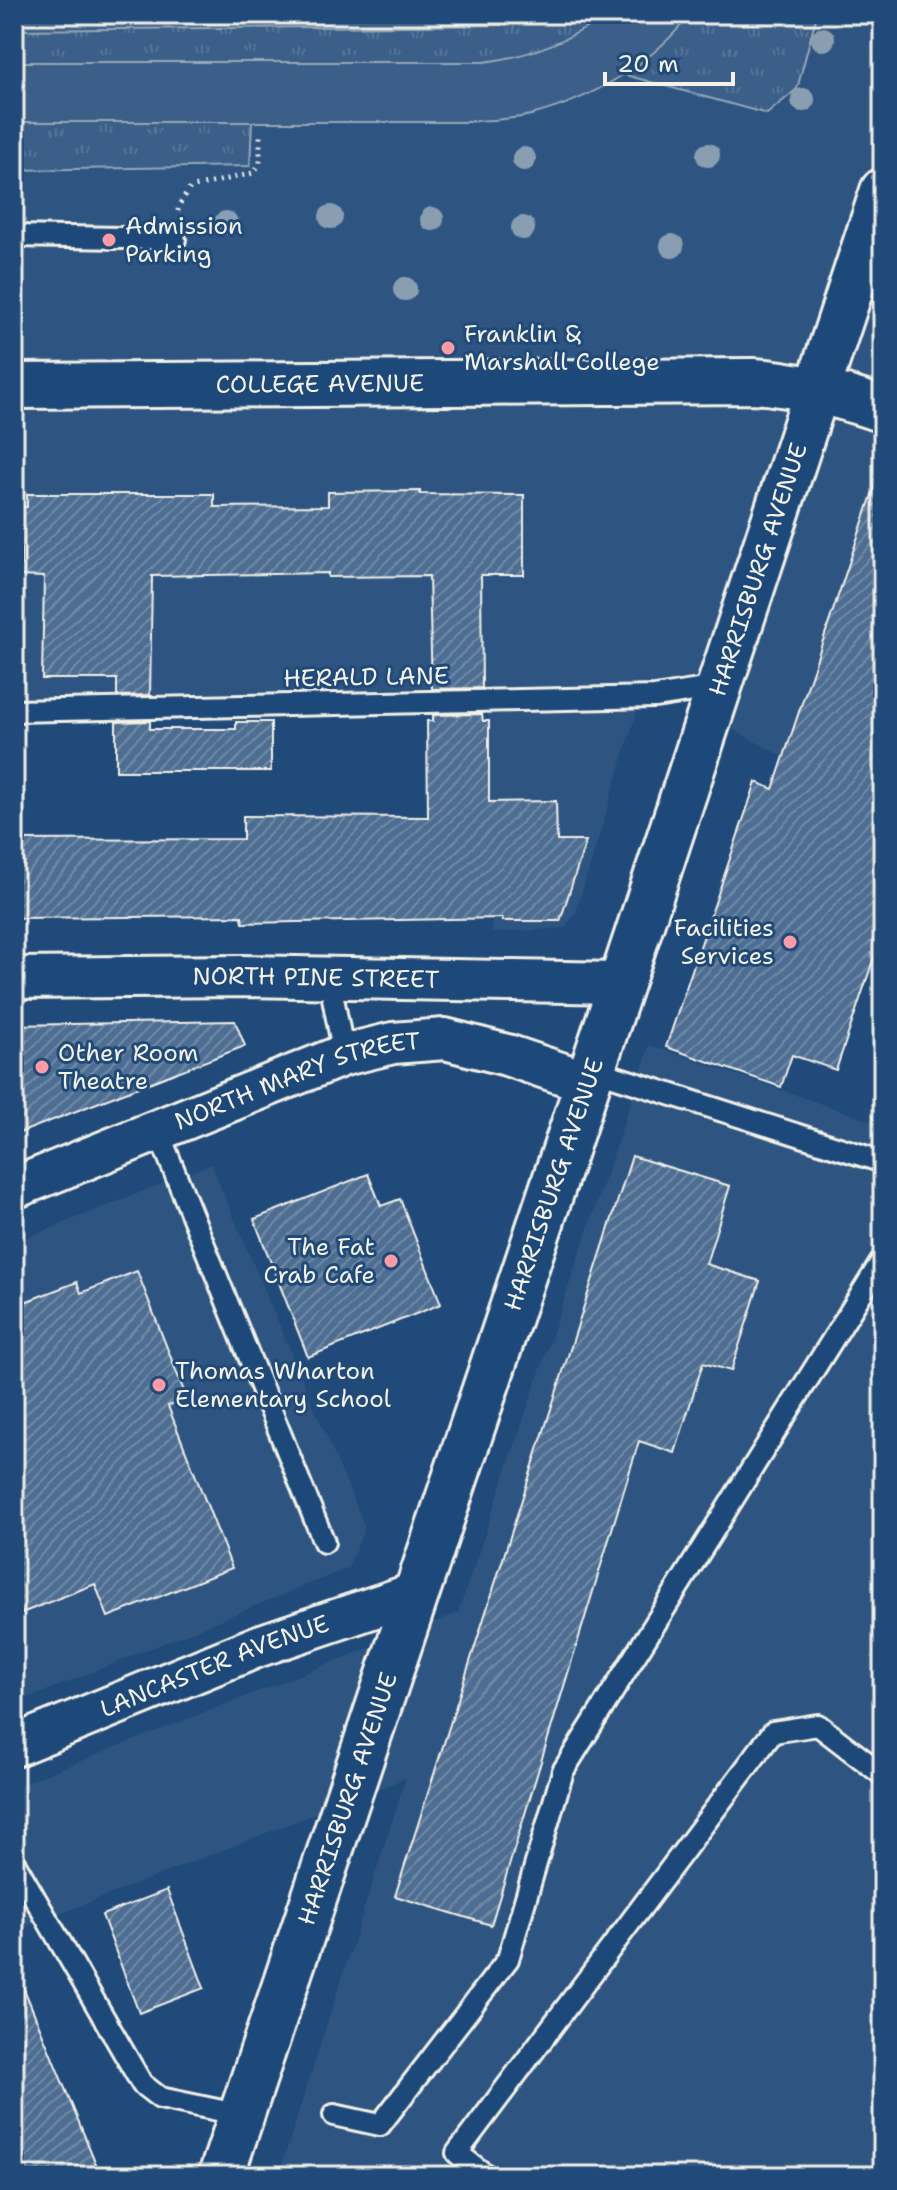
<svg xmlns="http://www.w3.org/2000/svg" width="897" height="2190" font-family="'Shantell Sans',sans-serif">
<defs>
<pattern id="park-tufts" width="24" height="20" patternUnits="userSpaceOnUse" patternTransform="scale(2)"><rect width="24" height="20" fill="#3a5f88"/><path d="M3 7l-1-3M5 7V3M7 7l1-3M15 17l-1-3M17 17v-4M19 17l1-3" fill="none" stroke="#577699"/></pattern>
<pattern id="building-hatch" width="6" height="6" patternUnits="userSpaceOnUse" patternTransform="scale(2)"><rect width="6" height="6" fill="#4d6e92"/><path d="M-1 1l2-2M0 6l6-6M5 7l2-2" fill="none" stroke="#708aa6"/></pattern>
</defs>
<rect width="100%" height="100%" fill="#1f4a7a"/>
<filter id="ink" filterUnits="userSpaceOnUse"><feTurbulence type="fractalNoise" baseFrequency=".0125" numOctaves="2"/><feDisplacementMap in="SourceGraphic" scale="16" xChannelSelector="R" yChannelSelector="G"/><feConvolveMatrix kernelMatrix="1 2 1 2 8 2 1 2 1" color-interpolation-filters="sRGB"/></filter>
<g filter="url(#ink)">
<!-- built -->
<path fill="#2d5581" d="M14,14H883V811L646,682L576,912L565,928L492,933L488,686L14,698Z
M650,1045L883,1125V2176H278L406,1778L14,1932V1787L458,1613Z
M211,1164L365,1527L348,1568L14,1704V1243Z"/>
<!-- park -->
<path fill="url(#park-tufts)" stroke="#97a8b8" stroke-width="2" d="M14,14H817L797,89L767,114L622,74C567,108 526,117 464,122H252L250,166L14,170Z"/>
<!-- pitch -->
<path fill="#3a5f88" stroke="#97a8b8" stroke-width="2" d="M14,14H501V25L14,30Z
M604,14H690C654,63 590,100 531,115C510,120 486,120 464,122H14V62H484C526,57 564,42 600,20Z"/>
<!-- building -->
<path fill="url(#building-hatch)" stroke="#f4f1e8" stroke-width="2" d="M877,480L883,481V931L836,1070L792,1055L781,1087L666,1047L756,782L773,789Z
M420,491V494L524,495V575H481L482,688L432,689L429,576L328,577V573L152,576L150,695L117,696V679H42L44,577L21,576V507H27V494H214V507L328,506V492Z
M482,714L483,721H489V802L556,801L557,841H586L560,921H502V918L243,923L242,916L14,918V840L243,839V816L428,817L427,721H433V715Z
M150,721V729H236V722H271V771H116V722Z
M235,1021L245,1046L14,1135V1025Z
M632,1156L730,1186L706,1264L760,1281L731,1371L703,1363L675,1453L639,1441L491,1925L395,1896Z
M368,1174L381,1206L400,1199L441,1304L308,1357L254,1219Z
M137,1271L187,1399L168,1406L232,1568L108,1617L95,1584L14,1616V1306L77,1282L81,1293Z
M167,1890L204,1988L139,2013L102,1915Z
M15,1967L101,2176H14Z"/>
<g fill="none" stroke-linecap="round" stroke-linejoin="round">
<!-- service casing -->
<g stroke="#f4f1e8" stroke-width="26">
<path id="service" d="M14,236L175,239
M14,711L655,697L718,687
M329,977L344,1055
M591,1069L883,1162
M158,1131L324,1542
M14,1862L142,2084L160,2098L241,2115
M334,2115L380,2125L508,1959L563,1771L883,1259
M487,2176L457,2153L773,1732L818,1725L883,1775"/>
</g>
<!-- minor casing -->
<g stroke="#f4f1e8" stroke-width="46">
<g id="minor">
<path id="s1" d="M14,978L242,976L619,983"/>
<path id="s2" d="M14,1188L344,1055L393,1043L445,1039L507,1055L587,1082"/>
<path id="s3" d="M14,1746L259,1646L416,1593"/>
</g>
</g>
<!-- secondary casing -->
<g stroke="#f4f1e8" stroke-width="50">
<g id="secondary">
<path id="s4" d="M14,386L753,381C799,384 840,395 883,410"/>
</g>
</g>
<!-- primary casing -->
<g stroke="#f4f1e8" stroke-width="50">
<g id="primary">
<path id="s5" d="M221,2176L630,957L883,191"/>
</g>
</g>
<!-- path -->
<path stroke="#f4f1e8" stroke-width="5" stroke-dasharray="2 6" stroke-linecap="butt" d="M178,211L179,205L190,188L253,173L260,164V131"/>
<!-- service -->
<use href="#service" stroke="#1f4a7a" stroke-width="20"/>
<!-- minor -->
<use href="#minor" stroke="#1f4a7a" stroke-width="40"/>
<!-- secondary -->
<use href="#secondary" stroke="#1f4a7a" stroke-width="44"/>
<!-- primary -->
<use href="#primary" stroke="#1f4a7a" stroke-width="44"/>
</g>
<!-- trees -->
<g fill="#8a9eb1">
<circle cx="823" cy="39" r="12"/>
<circle cx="803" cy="100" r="12"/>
<circle cx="708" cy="155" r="12"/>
<circle cx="524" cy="159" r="12"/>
<circle cx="331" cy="217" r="12"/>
<circle cx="432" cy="219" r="12"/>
<circle cx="226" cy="223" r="12"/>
<circle cx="523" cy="228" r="12"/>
<circle cx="672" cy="246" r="12"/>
<circle cx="405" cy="289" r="12"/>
</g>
</g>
<!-- markers -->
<g fill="#ff9aa2" stroke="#1f4a7a" stroke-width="3">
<circle cx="109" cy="240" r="8"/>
<circle cx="448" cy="348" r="8"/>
<circle cx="790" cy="942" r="8"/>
<circle cx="42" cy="1067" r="8"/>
<circle cx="391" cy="1261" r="8"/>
<circle cx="159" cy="1385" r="8"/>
</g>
<g text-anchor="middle" stroke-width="6" stroke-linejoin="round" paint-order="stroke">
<!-- poi labels -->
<g font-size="24" fill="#f4f1e8" stroke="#1f4a7a" text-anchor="start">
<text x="125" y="234">Admission<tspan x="125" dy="28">Parking</tspan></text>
<text x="464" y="342">Franklin &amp;<tspan x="464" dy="28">Marshall College</tspan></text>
<text x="774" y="936" text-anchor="end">Facilities<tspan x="774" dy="28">Services</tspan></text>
<text x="58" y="1061">Other Room<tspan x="58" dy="28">Theatre</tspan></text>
<text x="375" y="1255" text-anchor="end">The Fat<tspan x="375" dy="28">Crab Cafe</tspan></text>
<text x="175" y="1379">Thomas Wharton<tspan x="175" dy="28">Elementary School</tspan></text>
</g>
<!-- street labels -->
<g font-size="24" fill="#f4f1e8" stroke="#1f4a7a">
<text dy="8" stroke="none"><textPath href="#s4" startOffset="306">COLLEGE AVENUE</textPath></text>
<text dy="8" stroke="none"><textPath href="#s5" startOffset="1694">HARRISBURG AVENUE</textPath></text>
<text transform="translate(366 677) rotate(-1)" y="8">HERALD LANE</text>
<text dy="8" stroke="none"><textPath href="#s1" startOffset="302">NORTH PINE STREET</textPath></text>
<text dy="8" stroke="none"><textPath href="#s2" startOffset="304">NORTH MARY STREET</textPath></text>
<text dy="8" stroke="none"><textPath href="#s5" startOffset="1046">HARRISBURG AVENUE</textPath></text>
<text dy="8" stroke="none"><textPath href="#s3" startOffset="216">LANCASTER AVENUE</textPath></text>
<text dy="8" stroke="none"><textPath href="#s5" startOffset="398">HARRISBURG AVENUE</textPath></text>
</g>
</g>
<!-- margin -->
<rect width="897" height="2190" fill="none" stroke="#1f4a7a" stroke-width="48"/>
<rect x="24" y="24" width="849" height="2142" fill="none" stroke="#f4f1e8" stroke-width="3" filter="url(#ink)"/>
<!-- scale -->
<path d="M605 72v12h128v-12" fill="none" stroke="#f4f1e8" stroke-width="4"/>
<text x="617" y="72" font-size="24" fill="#f4f1e8" stroke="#1f4a7a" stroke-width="6" paint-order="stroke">20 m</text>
</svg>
